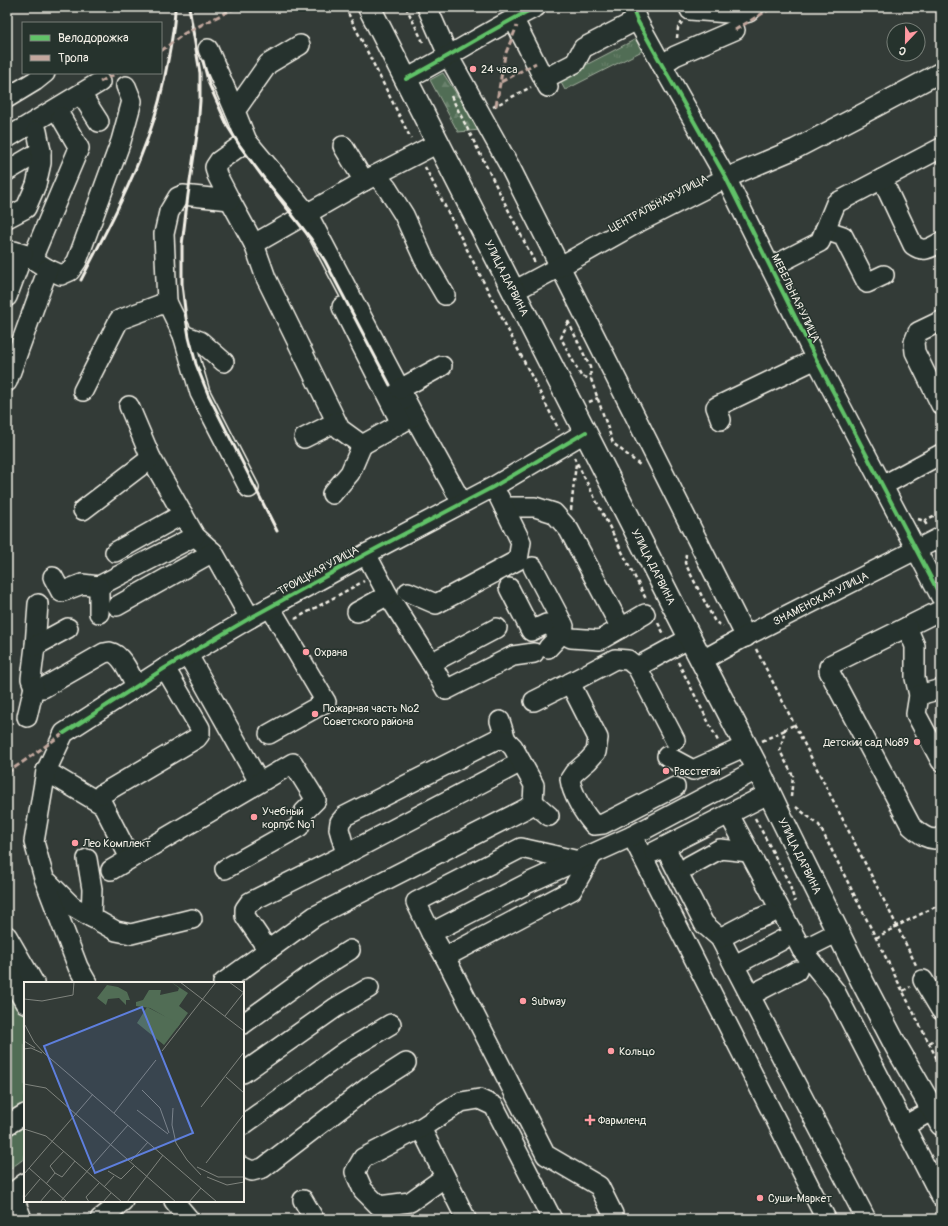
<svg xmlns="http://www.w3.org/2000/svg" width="948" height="1226" font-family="Pangolin,sans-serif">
<defs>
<pattern id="grass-tufts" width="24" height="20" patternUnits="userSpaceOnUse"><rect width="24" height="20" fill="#516d55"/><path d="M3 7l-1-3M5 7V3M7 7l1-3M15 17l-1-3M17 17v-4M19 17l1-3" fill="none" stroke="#6b826d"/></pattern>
<pattern id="forest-firs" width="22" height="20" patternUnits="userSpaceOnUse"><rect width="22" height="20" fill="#516d55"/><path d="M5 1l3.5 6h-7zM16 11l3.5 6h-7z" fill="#6b826d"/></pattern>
</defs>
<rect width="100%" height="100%" fill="#333b37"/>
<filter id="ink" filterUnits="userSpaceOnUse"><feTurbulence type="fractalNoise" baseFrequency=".025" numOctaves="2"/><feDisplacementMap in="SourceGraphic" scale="8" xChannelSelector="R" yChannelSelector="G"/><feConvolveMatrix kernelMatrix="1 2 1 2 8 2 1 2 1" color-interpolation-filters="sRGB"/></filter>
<g filter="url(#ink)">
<!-- grass -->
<path fill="url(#grass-tufts)" stroke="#a2af9e" d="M636,39L642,51L565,90L559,79Z"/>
<!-- forest -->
<path fill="url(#forest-firs)" stroke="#a2af9e" d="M443,73L480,130L458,132L430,80Z"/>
<!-- garden -->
<path fill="#516d55" stroke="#a2af9e" d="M7,950L25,983V1158L7,1171Z"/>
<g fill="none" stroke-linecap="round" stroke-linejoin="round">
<!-- minor casing -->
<g stroke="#f4f1e8" stroke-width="22">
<g id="minor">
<path d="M427,7L449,57L509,165L746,637"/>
<path d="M632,7L637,20L662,65L726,178L816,359L941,597"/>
<path d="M690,7V10L741,14L749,12L754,7"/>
<path d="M512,19L517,26L548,87"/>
<path d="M208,49L235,111"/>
<path d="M662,65L675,56L735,30"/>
<path d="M406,79C450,56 492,29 536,7"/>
<path d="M544,79L575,63L583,48L637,20"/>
<path d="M81,94L99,122"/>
<path d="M7,98L35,81L45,73"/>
<path d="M7,138L100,82"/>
<path d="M247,141L307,213L414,416L462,503"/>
<path d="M343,146L364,181"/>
<path d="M7,171L41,151"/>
<path d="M376,175L387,188L404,215L424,259L445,295"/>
<path d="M882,179L913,245C924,253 930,248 941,242"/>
<path d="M230,200L254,244L266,278L340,429L362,445L414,416"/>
<path d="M7,218L26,208L36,185L41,163V151L37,131"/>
<path d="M825,230L843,236L867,283L884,275"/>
<path d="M254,244L364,181L438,143"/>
<path d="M7,253L14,251L23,254L32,259L48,269L61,275L70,271L77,261L121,141L132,101L126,86"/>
<path d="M32,259L79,148L61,117"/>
<path d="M771,267L820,242L836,203L941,148"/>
<path d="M514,291L559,267L641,221L726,178L795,149L866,112L941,72"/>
<path d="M7,297L23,254"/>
<path d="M167,302L183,335L200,393L249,488"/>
<path d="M342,307L401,423"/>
<path d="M941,321L918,332L914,342L915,352L941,405"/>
<path d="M183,335L200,341L224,362"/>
<path d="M7,382L48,269"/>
<path d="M400,389L442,366"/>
<path d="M83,391L119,320L167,302L164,234L169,212L178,197L183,195L230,200L217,175L215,167L219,161L247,141L235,111L268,64L300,45"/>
<path d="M129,406L151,458L195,536L213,552L250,618"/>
<path d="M721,420L716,407L816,359"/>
<path d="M304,438L336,422"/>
<path d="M882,486L941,454"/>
<path d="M332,494L350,473L362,445"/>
<path d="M504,507H535L554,513L569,530L621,628L600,640L571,638L546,624L531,631L509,588"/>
<path d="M83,510L151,458"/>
<path d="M115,552L183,514"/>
<path d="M366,554L388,595L431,663L446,690L513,656L534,653"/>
<path d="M533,567L564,626L562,633L548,648"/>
<path d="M53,577L61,592L82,584L99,586L195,536"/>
<path d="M99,586V613"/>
<path d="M408,592L436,604L518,560L521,542L499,497"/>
<path d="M38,604L35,646L31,679L34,687L43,688L104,653C105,653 109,652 110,652C122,654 131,676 136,686"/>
<path d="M117,606L213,552"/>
<path d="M941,610L832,664L829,667V671L911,826C919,833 930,843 941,837"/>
<path d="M357,612L388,595"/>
<path d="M907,627L915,646V678L919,695L916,714L941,761"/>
<path d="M621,628L645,614"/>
<path d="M35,646L68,628"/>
<path d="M188,655L259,782"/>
<path id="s1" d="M701,661L748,635L941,537"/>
<path d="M431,663L497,628"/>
<path d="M637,667L690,638"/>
<path d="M919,695L941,689"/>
<path d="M534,701L570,683"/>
<path d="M27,717L34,687"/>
<path d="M500,721L506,740"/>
<path d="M269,734L326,702L270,607"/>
<path d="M667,756L693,770L746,746"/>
<path d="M46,771L103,805L130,858"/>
<path d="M675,787L603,824L594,825C584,814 572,794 570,779L574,773L588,761L596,752L598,738L570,683L615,659L628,660L637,667L675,740"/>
<path d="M102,794L197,738L200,734V728L165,668"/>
<path d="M533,802L549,816"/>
<path d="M733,822L802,950"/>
<path d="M632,836L826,1219"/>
<path d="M665,847L704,924L720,938L866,1219"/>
<path d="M654,852L770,793"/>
<path d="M87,859L92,889L91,917L116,931L131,934L192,919"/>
<path d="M689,866L720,849L749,852"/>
<path d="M111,870L293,763L316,800L304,812L299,827L225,869"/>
<path d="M48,882L72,906L91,917"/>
<path d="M838,932L802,950L835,991L941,1197"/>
<path d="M431,933L416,902L521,848L579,861"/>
<path d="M7,936L34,983"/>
<path d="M720,938L754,920L760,918L770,914"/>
<path d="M268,950L245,916V909L250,902L346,854L521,762"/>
<path d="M445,957L572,890L592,855"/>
<path d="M735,965L782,940"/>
<path d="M7,972L25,1003"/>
<path d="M923,980L941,1010"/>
<path d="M87,983L78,967L44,878L34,842L46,771L64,733L165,668L250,618L366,554L493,487L586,432"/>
<path d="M223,983L315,916L527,808L533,802L534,785L513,747L506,740L497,739L345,816L340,822L339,829L346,854"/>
<path d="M751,995L797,971"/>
<path d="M243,1024L312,974L350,950"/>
<path d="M243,1073L335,1008L369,988"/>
<path d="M7,1125L25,1114"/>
<path d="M243,1125L346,1051L391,1024"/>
<path d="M904,1126L933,1110"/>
<path d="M421,1128L466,1219"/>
<path d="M243,1167L252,1171L263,1168L370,1086L406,1063"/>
<path d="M445,1177L410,1202L379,1206L363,1190L355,1172L363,1158L421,1128L461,1102L479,1099L494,1106L552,1219"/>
<path d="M303,1200L314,1219"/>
<path d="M174,1201L189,1219"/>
<path d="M22,1219L12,1193L25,1183"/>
<path d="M100,1219L123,1201"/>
<path d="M612,1219L613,1214L599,1186L546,1155L445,957L431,933L528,883L632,836L758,769"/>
</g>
</g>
<!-- major casing -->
<g stroke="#f4f1e8" stroke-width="25">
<g id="major">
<path id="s2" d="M369,7L690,638L758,769L777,809L862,981L896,1046L941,1124"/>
</g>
</g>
<!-- path -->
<path stroke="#f4f1e8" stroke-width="2.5" stroke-dasharray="4 3" stroke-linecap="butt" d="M345,7L411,139
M406,7L423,42
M677,38L678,28L682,22
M451,96L535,263
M493,107L531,87
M425,167L559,430
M568,321L590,367L591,379L613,443L641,466
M568,322L561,338L581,376L591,379
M589,402L598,398
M574,457L646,599
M571,510L576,463
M918,519L924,521L928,527
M924,521L941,512
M686,554L685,563L715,622L723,626
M295,619L364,581
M658,623L664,634
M756,649L897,926L917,967
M678,662L718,741
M762,741L785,730
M791,797L793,776L780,751L785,729L794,725
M796,807L819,825L941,1067
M755,818L789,883L795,902
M876,938L897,926L941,904
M903,991L910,987
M929,1043L941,1037"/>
<!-- minor -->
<use href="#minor" stroke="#26332d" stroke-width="19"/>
<!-- major -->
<use href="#major" stroke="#26332d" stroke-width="22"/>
<!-- rail -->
<path stroke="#f4f1e8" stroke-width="3" d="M189,7L200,73V101L198,128L188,195L182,245V284L186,318L189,337L196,364L208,394L277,531
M203,61L209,84L228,127L240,146L265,180L311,239L325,261L390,385
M81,280C105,234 129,189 147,140C157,113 164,84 169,55C172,39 175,23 175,7"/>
<!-- quiet -->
<path stroke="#c3a89e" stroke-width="3" stroke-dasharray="6 3" stroke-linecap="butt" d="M735,30L773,7
M161,51L185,33L237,7
M100,82L117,73
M501,82L536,63
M496,106L505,55L517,26
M7,773L64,733"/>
<!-- cycleway casing -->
<g stroke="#26332d" stroke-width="6">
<path id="cycleway" d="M632,7L637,20L662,65L726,178L816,359L941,597
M406,79C450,56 492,29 536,7
M64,733L165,668L250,618L366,554L493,487L586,432"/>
</g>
<!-- cycleway -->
<use href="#cycleway" stroke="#61c268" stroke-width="4"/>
</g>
</g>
<!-- markers -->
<g fill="#ff9aa2" stroke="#26332d" stroke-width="1.5">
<circle cx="473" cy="69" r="4"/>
<circle cx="306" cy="652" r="4"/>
<circle cx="315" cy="714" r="4"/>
<circle cx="917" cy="742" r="4"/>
<circle cx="666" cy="771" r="4"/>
<circle cx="254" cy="817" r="4"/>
<circle cx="75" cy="843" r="4"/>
<circle cx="523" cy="1001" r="4"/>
<circle cx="611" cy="1051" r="4"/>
<path d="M588 1114h4v4h4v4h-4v4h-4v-4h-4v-4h4z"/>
<circle cx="760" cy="1198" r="4"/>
</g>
<g text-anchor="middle" stroke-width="3" stroke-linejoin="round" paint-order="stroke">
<!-- poi labels -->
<g font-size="11" fill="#f4f1e8" stroke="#26332d" text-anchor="start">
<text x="481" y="73">24 часа</text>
<text x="314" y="656">Охрана</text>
<text x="323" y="712">Пожарная часть №2<tspan x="323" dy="13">Советского района</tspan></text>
<text x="909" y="746" text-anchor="end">Детский сад №89</text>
<text x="674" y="775">Расстегай</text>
<text x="262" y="815">Учебный<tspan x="262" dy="13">корпус №1</tspan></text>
<text x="83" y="847">Лео Комплект</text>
<text x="531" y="1005">Subway</text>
<text x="619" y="1055">Кольцо</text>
<text x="598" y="1124">Фармленд</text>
<text x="768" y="1202">Суши-Маркет</text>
</g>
<!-- street labels -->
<g font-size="11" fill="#f4f1e8" stroke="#26332d">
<text transform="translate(658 203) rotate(-28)" y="4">ЦЕНТРАЛЬНАЯ УЛИЦА</text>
<text dy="4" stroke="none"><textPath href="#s2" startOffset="304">УЛИЦА ДАРВИНА</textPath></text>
<text transform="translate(796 298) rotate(64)" y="4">МЕБЕЛЬНАЯ УЛИЦА</text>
<text dy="4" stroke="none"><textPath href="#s2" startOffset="628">УЛИЦА ДАРВИНА</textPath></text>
<text transform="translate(318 570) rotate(-29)" y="4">ТРОИЦКАЯ УЛИЦА</text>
<text dy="4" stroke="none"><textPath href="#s1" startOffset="135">ЗНАМЕНСКАЯ УЛИЦА</textPath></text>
<text dy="4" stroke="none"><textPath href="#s2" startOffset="952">УЛИЦА ДАРВИНА</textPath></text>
</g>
</g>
<!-- overview -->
<g transform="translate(24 982)">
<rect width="220" height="220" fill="#333b37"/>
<path d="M147,0L164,11L155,24L164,31L153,46L140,34L126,26L112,24V20L119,18L125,8H137L136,13L154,9L155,6ZM83,3L94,5L103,10L106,18H102V23L95,16L84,17L82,23L73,16Z" fill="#516d55"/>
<path d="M123,25L156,42L140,63L113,41Z" fill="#516d55"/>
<path fill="none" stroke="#80847e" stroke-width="1" d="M156,0L220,49M205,0L220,11M0,17L18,19L49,13L50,0M201,34L220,10M1,43L10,60L20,71L193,220M0,59L11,66M0,67L7,66L18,71M138,69L192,0M202,95L220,111M0,102L22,106L152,220M118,108L136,126L145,151M177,125L220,70M149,126L148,143L152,161L163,178L177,193M113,128L144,152M90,131L132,78M0,147L22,154L98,220M40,169L26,184L31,191L38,195L51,179M107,179L124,160M182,181L220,132M173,185L194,195H220M5,186L43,220M84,189L97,197L110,184M0,192L69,112M183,195L203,203L220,200M22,202L31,191M80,205L90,194M0,216L16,197M16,220L27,207M36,220L104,143M65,220L62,215L75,201M79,220L87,211M103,220L139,173M165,220L177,206"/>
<path fill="#5e7fdd" fill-opacity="0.15" stroke="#5e7fdd" stroke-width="2" d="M118,25L169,151L71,191L20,64Z"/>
<rect width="220" height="220" fill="none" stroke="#f4f1e8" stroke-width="2"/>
</g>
<!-- margin -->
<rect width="948" height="1226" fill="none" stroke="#26332d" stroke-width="24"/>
<rect x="12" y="12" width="924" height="1202" fill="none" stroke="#f4f1e8" stroke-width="1.5" filter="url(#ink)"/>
<!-- legend -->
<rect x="22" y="22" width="140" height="52" fill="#26332d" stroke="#787f78"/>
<rect x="30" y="35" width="20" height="6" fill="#61c268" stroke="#787f78"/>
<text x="58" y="42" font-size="12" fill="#f4f1e8">Велодорожка</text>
<rect x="30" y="55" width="20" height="6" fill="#c3a89e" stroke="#787f78"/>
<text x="58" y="62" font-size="12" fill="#f4f1e8">Тропа</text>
<!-- north arrow -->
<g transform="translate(906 42) rotate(202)"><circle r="19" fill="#26332d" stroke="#787f78"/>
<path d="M0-3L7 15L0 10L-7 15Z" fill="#ff9aa2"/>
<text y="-6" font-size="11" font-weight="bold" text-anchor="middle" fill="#f4f1e8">С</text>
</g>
</svg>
